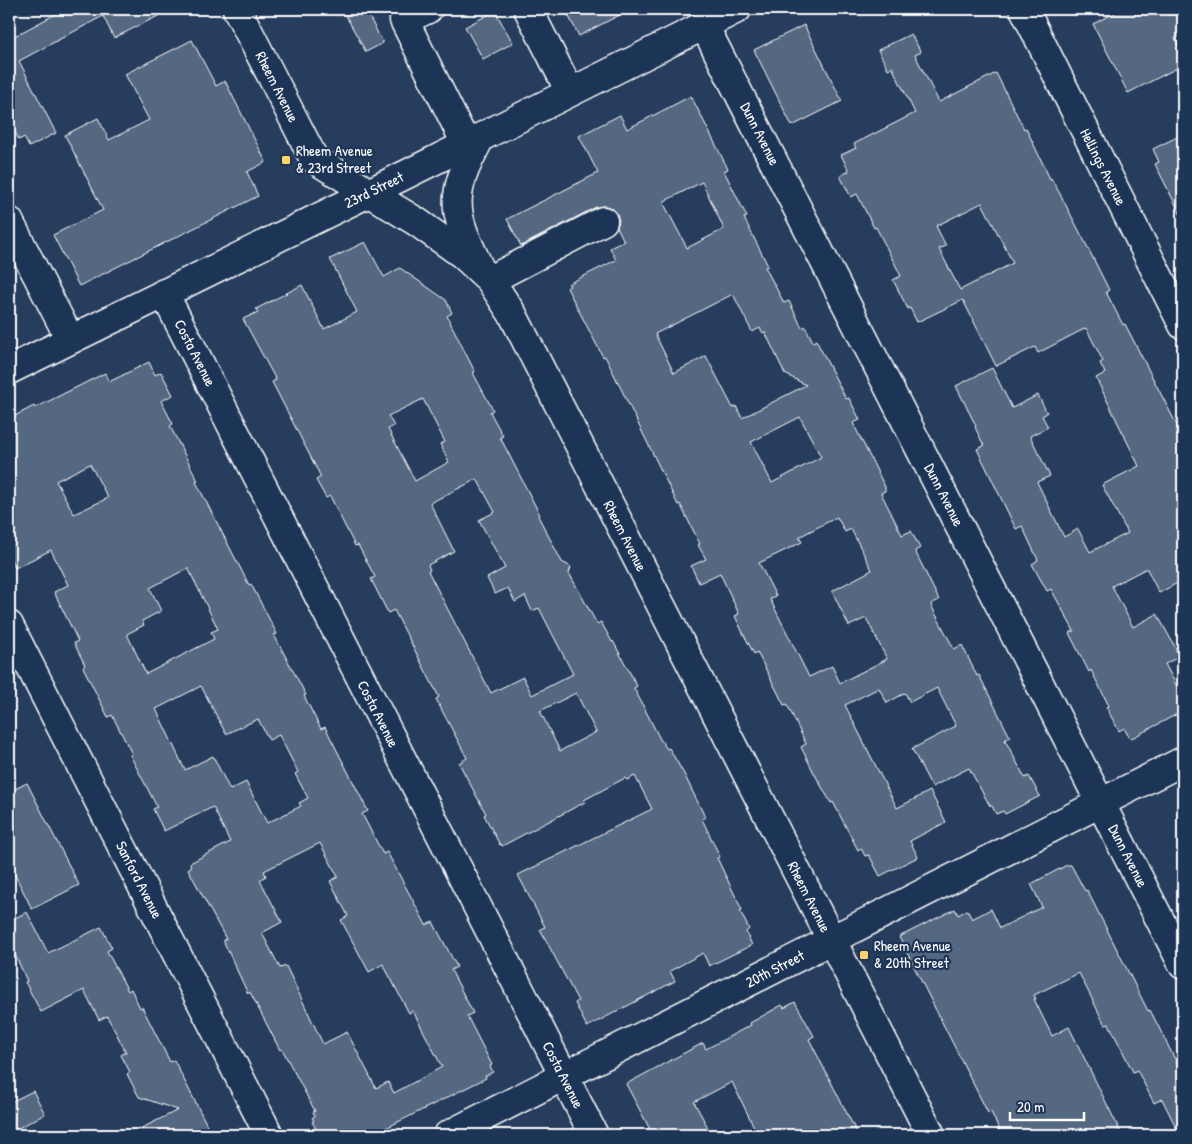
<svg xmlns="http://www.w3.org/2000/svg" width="1192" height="1144" font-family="'Patrick Hand',sans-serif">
<rect width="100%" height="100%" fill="#263d5e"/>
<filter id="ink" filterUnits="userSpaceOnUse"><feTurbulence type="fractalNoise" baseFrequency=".02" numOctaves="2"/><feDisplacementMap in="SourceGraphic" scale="10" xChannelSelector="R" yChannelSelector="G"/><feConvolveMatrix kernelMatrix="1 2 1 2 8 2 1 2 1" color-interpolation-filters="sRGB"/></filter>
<g filter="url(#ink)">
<!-- building -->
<path fill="#556781" stroke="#fff" fill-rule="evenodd" d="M65,9H172L114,38L103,16L19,61L56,133L29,147L24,137L19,140L9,120V39Z
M342,9H365L383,43L366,52Z
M565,9H631L579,36Z
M1122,9H1183V34L1175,38L1183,54V65L1128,93L1093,24Z
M495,11L513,43L483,59L465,27Z
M804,25L842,101L792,126L754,50Z
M911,34L921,52L915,55L939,102L996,73L1024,129L1026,128L1050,179L1051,178L1060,194L1087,246L1109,290L1106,292L1123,325L1125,324L1183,437V580L1159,593L1147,569H1145L1112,586L1133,627L1157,614L1180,656L1165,664L1183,698V711L1130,739L1124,728L1119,731L1106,707L1109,706L1091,670L1089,672L1069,633L1074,631L1051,589L1047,591L1032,564L1038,560L1022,526L1016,529L977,449L984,446L975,427L976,426L956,386L992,368L1012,408L1038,395L1047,413L1042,416L1048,427L1030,436L1050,476L1037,482L1064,537L1078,529L1090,552L1128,533L1102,485L1139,466L1096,378L1105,373L1100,363L1103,361L1086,328L1038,353L1035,347L996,366L963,300L917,322L910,308L908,309L893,280L901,276L876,227L874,228L857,194L851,197L840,176L849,171L841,155L856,148L854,144L915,113L892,67L888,69L878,50ZM982,203L1013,263L960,290L939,249L946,246L936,226Z
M192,40L216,86L225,81L266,162L247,172L258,196L79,286L53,235L103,210L65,135L98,118L109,140L149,120L125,74Z
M691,96L728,169L724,171L747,217L744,218L768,266L765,267L784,303L789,301L802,328L805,326L813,342L816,340L846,399L849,398L860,420L853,423L885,487V491L881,493L902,535L911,531L920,548L915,551L939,600L931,604L934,611L954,649L962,645L977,676L979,675L1010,737L1005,740L1025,778L1029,776L1040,796L1005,814L1003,811L996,814L992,806H990L969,768L932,787L912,749L956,726L937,688L910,702L905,693L887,703L879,688L845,705L897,808L930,791L946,822L910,841L918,857L880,876L869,855L865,856L861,848L858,850L833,802L831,803L814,773L801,747L806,744L787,704L784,705L757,652L754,654L743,633L735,616L739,614L720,573L699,583L691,566L706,559L698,545L700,544L680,504L678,505L605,356L603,357L567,288L570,286L568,284L616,260L610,248L624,241L617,227L619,221L617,213L612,208L606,206L596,207L521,246L507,219L598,173L579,136L620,115L627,129ZM702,182L724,229L687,248L663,202ZM733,294L752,332L760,328L763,333L765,332L785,374L806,385L742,418L736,406L733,408L706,356L674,373L655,334ZM800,417L821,457L772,483L751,442ZM837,517L845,532L851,529L872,570L832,591L849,626L866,618L887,659L840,683L832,666L809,677L770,599L776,596L759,563L802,542L799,537Z
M1183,134V219L1155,164L1159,162L1153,149Z
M365,242L384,277L400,268L446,300L452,313L447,316L475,372L473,373L493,410L490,412L503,436L500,437L540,515L538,516L562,562L571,567L569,573L597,624L601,622L612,642L613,641L637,686L634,688L660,739L667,749L669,748L684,774L705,817L702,819L720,857L717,858L742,910L740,911L749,929L746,932L752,945L709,966L703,953L670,971L675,981L587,1027L575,1003L578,1001L540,929L545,927L518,875L652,809L635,776L627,780L625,778L584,800L585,802L502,846L501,844L500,845L484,815L486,814L459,763L467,758L436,699L439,697L394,610L388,613L371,579L375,577L358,545L355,546L330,496L326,498L316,480L321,477L272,382L276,380L243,319L258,312L256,309L302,285L324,329L357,312L330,259ZM423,399L445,442L440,444L449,462L415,481L388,429L394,426L388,416ZM477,479L495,512L479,520L505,568L487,578L495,594L508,588L515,602L525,596L532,611L539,608L573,674L532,695L523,677L491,693L428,571L430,570L428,565L454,551L430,503ZM576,693L596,732L560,751L540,711Z
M149,362L155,375L161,372L173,395L161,401L173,424L170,426L198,481L196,482L249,585L251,584L277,634L274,635L306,695L304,696L321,729L325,727L368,811L362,814L383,854L387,852L426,925L433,922L457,967L451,970L473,1013L467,1016L492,1065L490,1066L493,1072L485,1076L486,1078L372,1135H320L312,1122L314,1121L312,1118L315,1116L313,1112L315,1111L282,1049L280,1050L250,992L248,994L223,940L226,939L188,869L191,867L190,863L230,842L213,807L164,831L153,809L157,807L130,755L132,754L112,715L108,717L83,667L85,665L74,643L78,641L54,592L68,585L51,550L15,568L9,555V419L34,406L35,408L105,373L109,382ZM90,464L108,498L74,514L56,481ZM188,568L218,629L211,632L214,639L146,674L127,634L144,625L142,621L161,611L150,588ZM201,686L226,734L258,719L269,740L279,735L298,772L295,774L308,798L299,803L301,806L267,823L246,782L230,790L213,756L185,770L156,709ZM320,843L338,877L330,881L348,916L341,920L369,972L383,964L409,1013L413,1011L442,1067L394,1093L388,1082L376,1088L347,1032L323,1044L286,966L280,968L262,933L282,922L260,880L266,876L264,871Z
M27,783L79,885L32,909L9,863V792Z
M1067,865H1071L1085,891L1087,890L1148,1011L1150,1010L1183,1075V1135H1180L1162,1099L1154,1103L1137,1070L1133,1072L1109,1024L1105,1025L1079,973L1034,995L1036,999H1034L1052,1036L1069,1027L1122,1135H1002L991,1112L988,1113L899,937L955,909L958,915L967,910L972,919L991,909L1000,928L1042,907L1031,884Z
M27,912L48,953L101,927L112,948L107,951L128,991L131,989L140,1008L142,1007L170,1062L174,1060L212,1135H128L178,1110L139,1097L127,1074L130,1072L121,1055L126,1052L107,1016L99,1020L84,990L41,1012L25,982L27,981L9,941V921Z
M795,1002L814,1036L809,1039L858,1135H758L732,1082L694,1102L712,1135H653L626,1084L703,1043L706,1049L751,1025L750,1023L782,1005L784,1008Z
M33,1091L45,1114L9,1133V1103Z"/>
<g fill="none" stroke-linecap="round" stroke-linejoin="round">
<!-- minor casing -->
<g stroke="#fff" stroke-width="31">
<path id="minor" d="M237,9L314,159L417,222L462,254L490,280L513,315L931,1135
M428,9L404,20L466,144
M528,9L570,92
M1024,9L1183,325
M704,25L1183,965
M9,221L70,339
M490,280L603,221
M164,293L594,1135
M9,625L269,1135
M448,1135L1183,761"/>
</g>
<!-- major casing -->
<g stroke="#fff" stroke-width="31">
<path id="major" d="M480,138C471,156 460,175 458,196C455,221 470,247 480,269
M9,370L407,174L737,9"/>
</g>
<!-- minor -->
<use href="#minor" stroke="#1d3557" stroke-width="28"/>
<!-- major -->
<use href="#major" stroke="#1d3557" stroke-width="28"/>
</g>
</g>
<!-- markers -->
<g fill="#ffd166" stroke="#1d3557" stroke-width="2">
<rect x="281" y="155" width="10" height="10" rx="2.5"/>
<rect x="859" y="950" width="10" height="10" rx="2.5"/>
</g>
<g text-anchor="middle" stroke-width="4.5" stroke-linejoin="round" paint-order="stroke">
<!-- street labels -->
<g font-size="15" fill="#fff" stroke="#1d3557">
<text transform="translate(277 87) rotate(63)" y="5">Rheem Avenue</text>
<text transform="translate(760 134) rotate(63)" y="5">Dunn Avenue</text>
<text transform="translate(1103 167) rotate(63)" y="5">Hellings Avenue</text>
<text transform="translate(374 190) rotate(-26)" y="5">23rd Street</text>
<text transform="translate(195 353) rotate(63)" y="5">Costa Avenue</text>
<text transform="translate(944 495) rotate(63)" y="5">Dunn Avenue</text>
<text transform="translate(625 536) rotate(63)" y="5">Rheem Avenue</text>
<text transform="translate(378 714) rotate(63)" y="5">Costa Avenue</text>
<text transform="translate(1128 856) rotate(63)" y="5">Dunn Avenue</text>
<text transform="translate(139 880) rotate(63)" y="5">Sanford Avenue</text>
<text transform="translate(809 897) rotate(63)" y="5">Rheem Avenue</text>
<text transform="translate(775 969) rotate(-27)" y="5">20th Street</text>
<text transform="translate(563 1075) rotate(63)" y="5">Costa Avenue</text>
</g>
<!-- poi labels -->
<g font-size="15" fill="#fff" stroke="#1d3557" text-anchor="start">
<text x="296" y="156">Rheem Avenue<tspan x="296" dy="17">&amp; 23rd Street</tspan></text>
<text x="874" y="951">Rheem Avenue<tspan x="874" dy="17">&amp; 20th Street</tspan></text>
</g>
</g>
<!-- margin -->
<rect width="1192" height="1144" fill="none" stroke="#1d3557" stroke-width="30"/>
<rect x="15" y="15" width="1162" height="1114" fill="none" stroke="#fff" stroke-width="2" filter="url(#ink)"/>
<!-- scale -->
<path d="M1010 1112v8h74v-8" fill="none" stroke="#ffffff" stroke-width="2.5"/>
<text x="1017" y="1112" font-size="15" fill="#ffffff" stroke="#1d3557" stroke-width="4" paint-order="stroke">20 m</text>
</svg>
